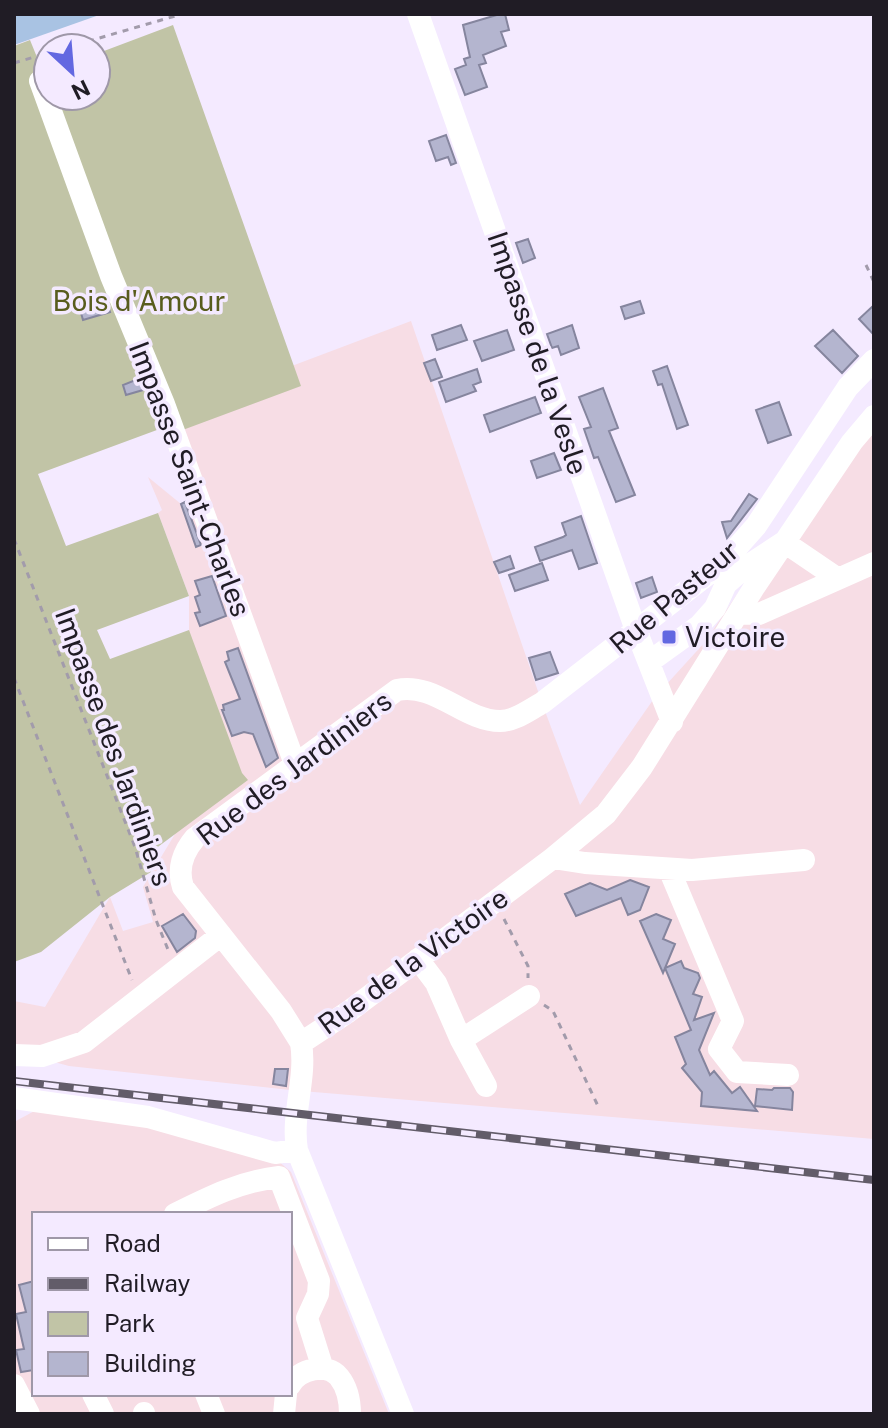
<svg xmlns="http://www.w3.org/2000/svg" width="888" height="1428" font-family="'Public Sans',sans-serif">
<rect width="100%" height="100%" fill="#f4eaff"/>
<!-- industrial -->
<path fill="#f7dde5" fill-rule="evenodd" d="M411,321L542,703L580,805L655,697L705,642L845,434L874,405V1139L290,1090L69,1066L14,1051V1001L45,1007L110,897L123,931L153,922L143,887L175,834L189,630V596L158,513L162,510L148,477L181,504L204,495L173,411Z
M40,1108L168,1125L276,1159L291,1172L389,1414H14V1122ZM34,1214H290V1394H34Z"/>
<!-- green -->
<path fill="#c1c4a6" d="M173,25L301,386L180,431L165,427L38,474L66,546L158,513L189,596L97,630L110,659L189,630L242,773L248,780L155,849L151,872L110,897L41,952L14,962V46L30,40L43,72L48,71V96H96V54Z"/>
<!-- water -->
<path fill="#a9c3e3" d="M14,14H102L14,45Z"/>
<!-- building -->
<path fill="#b4b5cf" stroke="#85859e" stroke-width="2" d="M500,14H505L509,30L501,32L506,46L483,55L486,63L479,65L487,87L465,95L455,69L466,65L464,59L470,57L463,25Z
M446,135L456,163L451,165L448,157L436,161L429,141Z
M528,239L535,258L523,263L516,243Z
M105,299L110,312L83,320L79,306Z
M640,301L644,313L625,319L621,307Z
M874,305V335L859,319Z
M461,325L467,340L437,350L432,335Z
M572,325L579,348L561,355L558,346L552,348L547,334Z
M507,330L514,350L482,361L474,341Z
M833,330L858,356L842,373L815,346Z
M435,359L442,377L431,381L424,363Z
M667,366L688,425L677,429L662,384L658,385L653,371Z
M477,369L481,382L473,385L476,391L446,402L439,382Z
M138,379L143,390L126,395L123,385Z
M603,388L618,428L609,431L635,495L616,502L598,457L594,458L584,429L591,427L579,397Z
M535,397L541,413L490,432L484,415Z
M779,402L791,435L768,443L756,410Z
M554,453L561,470L537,478L531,461Z
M749,494L757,499L727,538L722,522L731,521Z
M185,502L201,545L196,547L181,504Z
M581,516L597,563L579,569L572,550L540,561L535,547L563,537L566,535L562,523Z
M510,556L514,568L499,573L494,562Z
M542,563L548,580L515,591L509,575Z
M212,576L226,616L200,626L195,613L200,612L195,597L200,595L195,581Z
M652,577L657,592L641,598L636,583Z
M238,648L278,758L266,767L253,734L244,732L232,736L222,710H224L223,705L240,699L225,662L229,660L227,652Z
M550,652L558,673L536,680L529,658Z
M630,880L649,887L640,910L628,915L621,898L576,916L565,894L590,883L607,890Z
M183,914L196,931L195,938L177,952L162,926Z
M656,914L671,920L663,939L675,944L663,973L640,921Z
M681,961L684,968L698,973L700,978L693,994L702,997L694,1020L714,1013L699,1050L710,1075L714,1071L732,1093L740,1087L757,1111L701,1106L702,1092L682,1068L686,1064L675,1037L691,1030L665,968Z
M275,1069H288L286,1086L273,1084Z
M774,1088H790L793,1092L792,1110L755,1106L757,1089L772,1090Z
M34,1281V1370L21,1372L16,1350L24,1349L16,1314L26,1312L19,1285Z"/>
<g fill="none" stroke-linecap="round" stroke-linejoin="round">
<!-- path -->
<path stroke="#a29bab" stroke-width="3" stroke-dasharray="6 6" stroke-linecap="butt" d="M65,48L182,14
M14,63L48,53
M866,265L874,282
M14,539L135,847L156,920L169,952
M14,678L132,980
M504,919L528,966V978
M544,1005L553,1011L598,1106"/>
<!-- minor -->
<path stroke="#fff" stroke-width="22" d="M418,14L636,630L672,722
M40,81L111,276L164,404L295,764
M739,613L759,614L874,563
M649,662L699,626L715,608L726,584L743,569L784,542L837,578
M553,858L585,863L692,870L804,860
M669,869L733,1021L719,1049L737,1072L788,1075
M418,959L436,983L461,1040L486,1086
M461,1040L529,996
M301,1043L281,1011L183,887C177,869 183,852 195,838L397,690C435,682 464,721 500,721C515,721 529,710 542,703L725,561L756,526L848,387L874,360
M14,1055L42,1056L84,1042L221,935
M14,1098L148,1117L275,1153L297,1150
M175,1214C209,1197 241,1181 279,1177L319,1281L318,1294L307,1318L323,1369
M14,1385L29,1414
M290,1385C299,1369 327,1362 339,1377C347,1387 350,1402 350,1414
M93,1394L103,1414
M206,1394L214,1414
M144,1413V1414
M284,1414L286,1394
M403,1414L297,1150C291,1114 307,1078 301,1043L348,1012L553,858L606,814L642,767L755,586L852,442L874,416"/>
<!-- rail casing -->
<g stroke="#625c69" stroke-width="8">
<path id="rail" d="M14,1081L874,1180"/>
</g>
<!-- rail -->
<use href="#rail" stroke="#f4eaff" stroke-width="5" stroke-dasharray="15" stroke-linecap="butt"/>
</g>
<!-- markers -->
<rect fill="#6368e1" stroke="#f4eaff" stroke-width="3" x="661" y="629" width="16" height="16" rx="4"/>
<g text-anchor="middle" stroke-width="7" stroke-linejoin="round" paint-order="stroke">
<!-- park labels -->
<g font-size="28" fill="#585c1d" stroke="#f4eaff">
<text x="139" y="311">Bois d'Amour</text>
</g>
<!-- street labels -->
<g font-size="28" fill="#201c25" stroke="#f4eaff">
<text transform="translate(538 353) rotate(71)" y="10">Impasse de la Vesle</text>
<text transform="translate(190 479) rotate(69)" y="10">Impasse Saint-Charles</text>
<text transform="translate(674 597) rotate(-40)" y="10">Rue Pasteur</text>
<text transform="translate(114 747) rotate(70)" y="10">Impasse des Jardiniers</text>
<text transform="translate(294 768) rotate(-37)" y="10">Rue des Jardiniers</text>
<text transform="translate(413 961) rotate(-36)" y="10">Rue de la Victoire</text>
</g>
<!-- poi labels -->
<g font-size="28" fill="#201c25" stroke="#f4eaff" text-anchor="start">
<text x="685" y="647">Victoire</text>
</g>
</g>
<!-- border -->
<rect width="888" height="1428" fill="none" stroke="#201c25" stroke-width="32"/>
<!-- legend -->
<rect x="32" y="1212" width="260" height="184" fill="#f4eaff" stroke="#9f98a8" stroke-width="2"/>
<rect x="48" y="1238" width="40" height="12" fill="#ffffff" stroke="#9f98a8" stroke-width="2"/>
<text x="104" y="1252" font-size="24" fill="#201c25">Road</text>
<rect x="48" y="1278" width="40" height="12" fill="#625c69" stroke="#9f98a8" stroke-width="2"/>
<text x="104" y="1292" font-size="24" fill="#201c25">Railway</text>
<rect x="48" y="1312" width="40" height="24" fill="#c1c4a6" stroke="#9f98a8" stroke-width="2"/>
<text x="104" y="1332" font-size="24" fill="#201c25">Park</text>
<rect x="48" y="1352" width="40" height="24" fill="#b4b5cf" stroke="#9f98a8" stroke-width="2"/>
<text x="104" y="1372" font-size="24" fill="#201c25">Building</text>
<!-- north arrow -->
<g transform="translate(72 72) rotate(154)"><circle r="38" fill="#f4eaff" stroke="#9f98a8" stroke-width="2"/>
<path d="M0-6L14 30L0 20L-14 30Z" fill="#6368e1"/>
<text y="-12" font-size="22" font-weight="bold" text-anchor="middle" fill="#201c25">N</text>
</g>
</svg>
